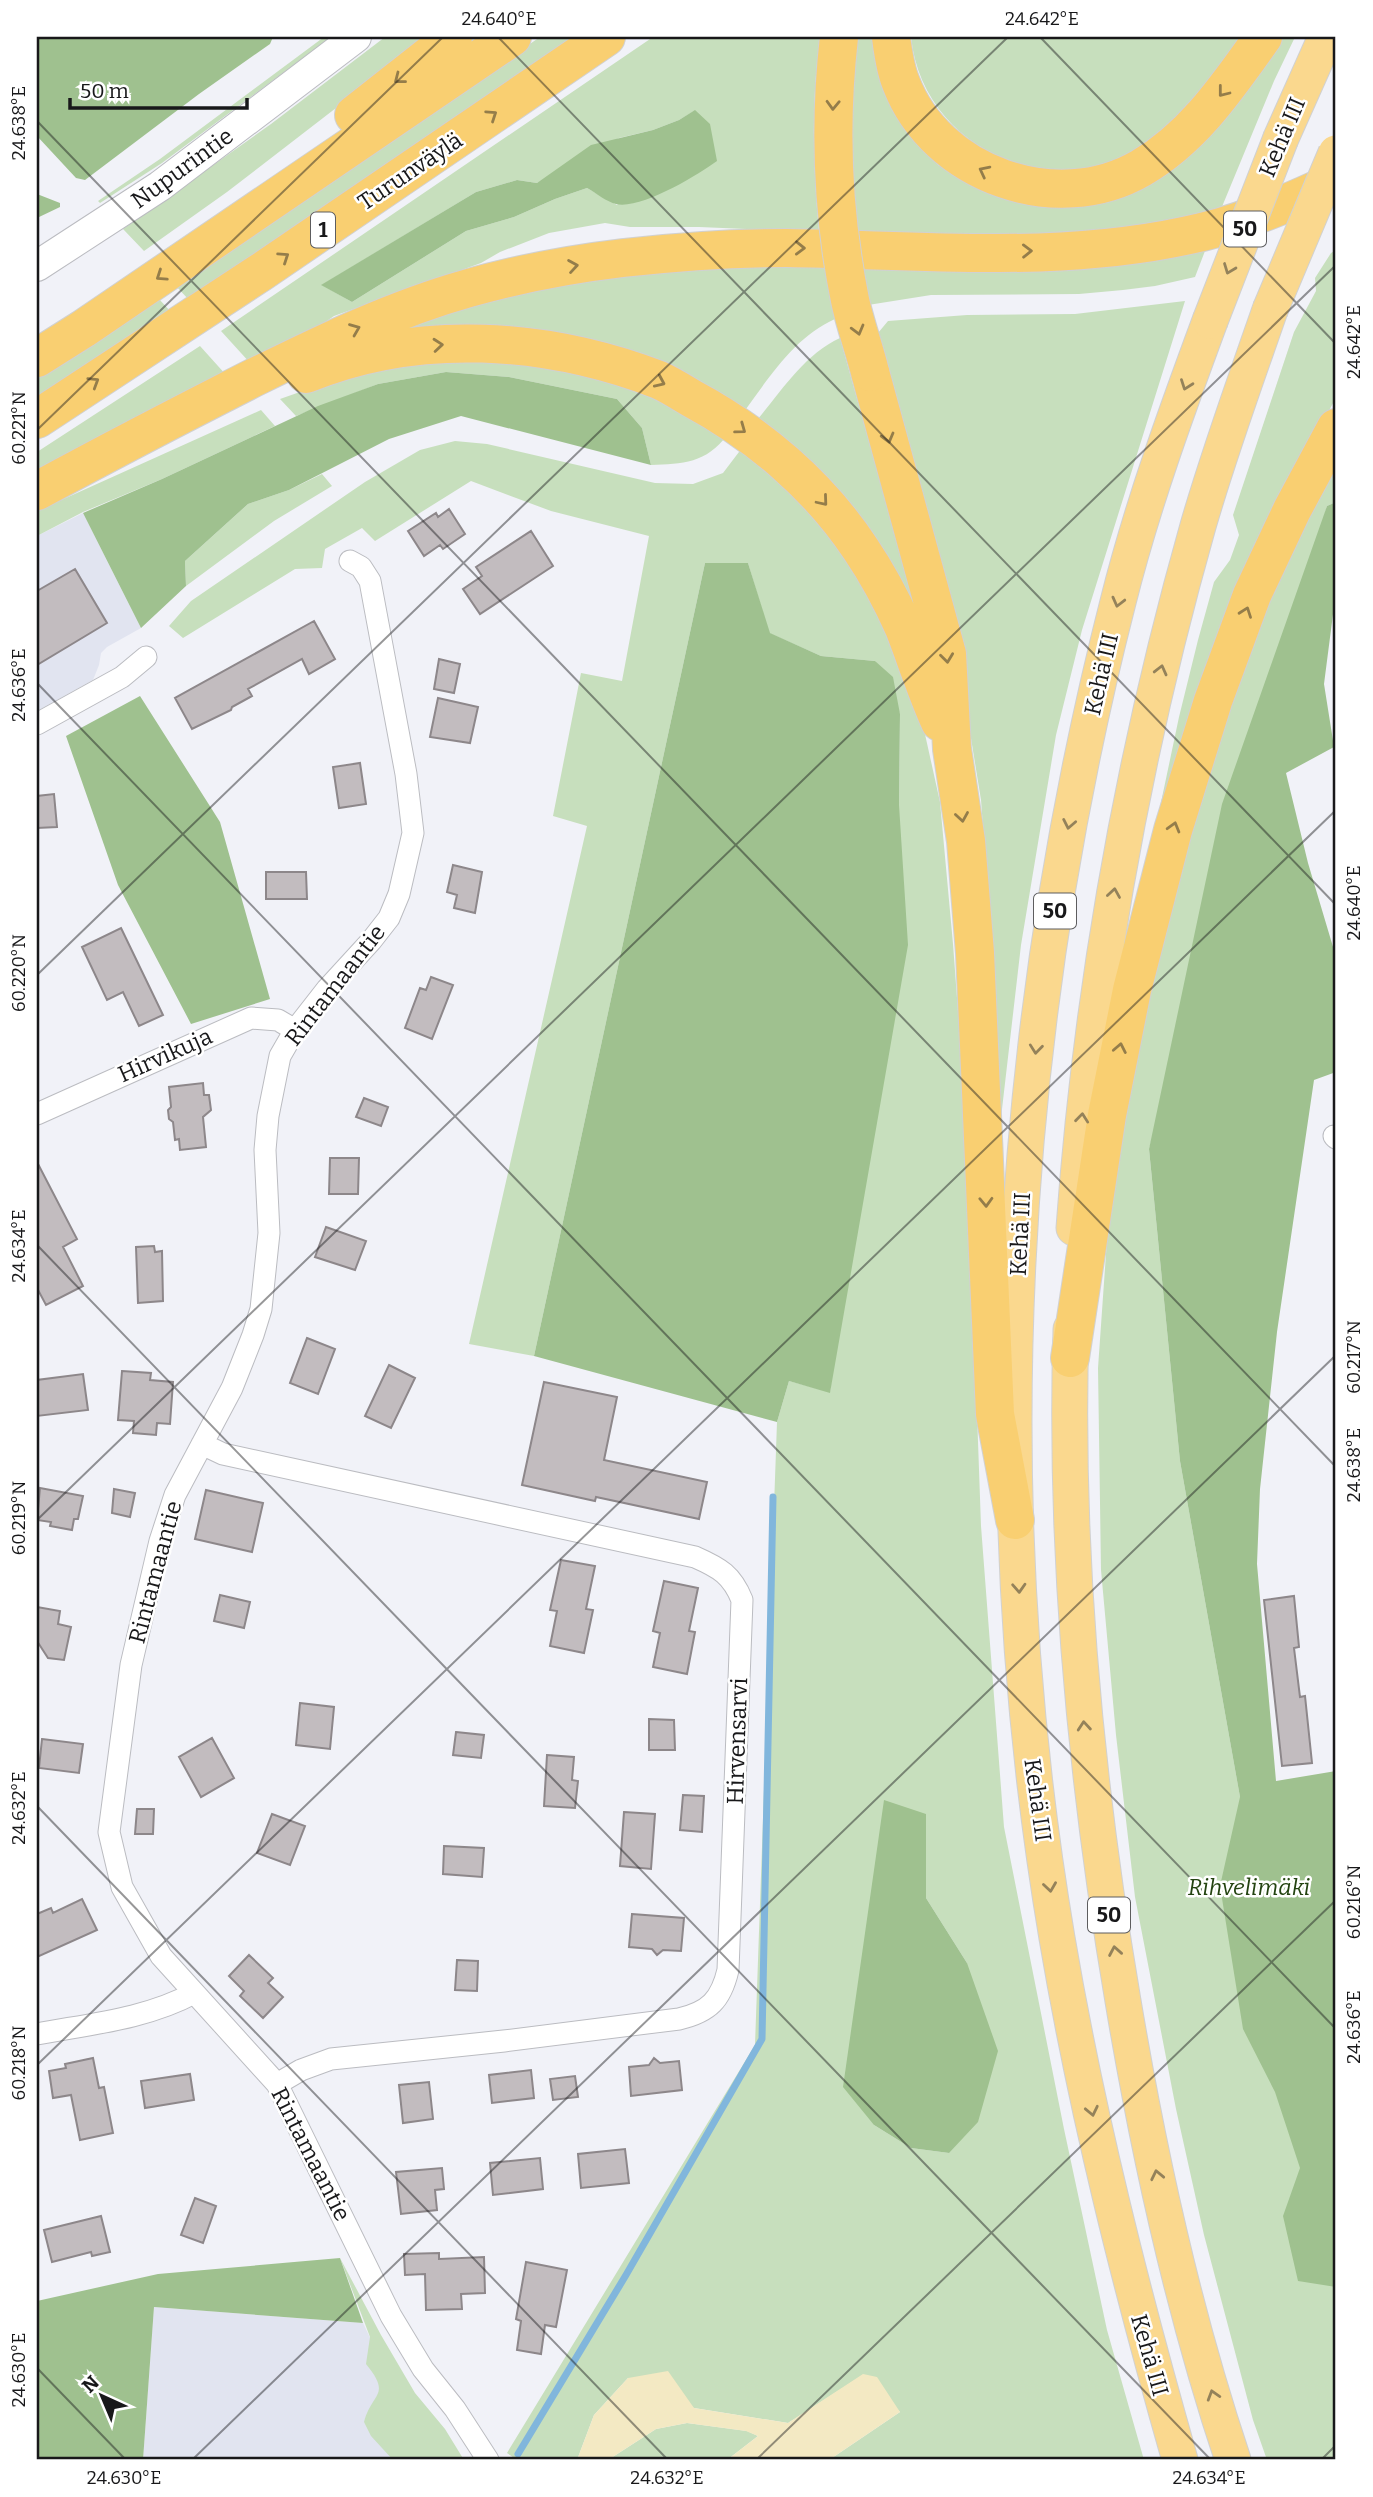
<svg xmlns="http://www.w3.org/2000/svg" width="1373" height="2497" font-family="Bitter,serif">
<rect width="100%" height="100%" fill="#f1f2f8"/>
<!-- built -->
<path fill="#e1e4f0" d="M83,513L141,628L107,647L101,653L99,665L93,680L37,711V536Z
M154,2307L363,2323L401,2402L447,2460H143Z"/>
<!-- green -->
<path fill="#c7dfbd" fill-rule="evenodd" d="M324,37H331L162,163L100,203L98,201L160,159Z
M385,37H428L227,192L144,251L123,229L271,124Z
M540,37H572L189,300L176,286Z
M653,37H820C811,102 813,166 819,232L699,227H630L605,223L549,233L500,252L481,263L334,316L301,339L251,364L221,331ZM694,111L617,205L587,188L555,199L514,217L466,231L352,302L322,285L476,192L517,180L537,183L619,138L653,130L679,120Z
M857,37H877L922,142L938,165L988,190L1084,204L1280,37H1295L1274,81L1219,214L1085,237L855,234L849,136Z
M911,37H1243C1222,65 1201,93 1176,119C1169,126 1162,136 1154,142C1130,157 1087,171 1058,172C1050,172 1040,168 1032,167C967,153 918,104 911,37Z
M1336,250V398L1309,446L1132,940L1179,717L1198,640L1214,582L1230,560L1239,535L1233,515L1294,332L1316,291L1315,278L1331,253Z
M1205,251L1195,277L1155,286L1123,290L1079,294L931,295L868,305L860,265Z
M826,263L835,319C796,336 770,376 746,409L725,398L389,332C423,321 457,309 491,300C601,273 713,267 826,263Z
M159,299L171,312L37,399V378Z
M1185,301L1082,630L1056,735L1021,945L999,1135L990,920L981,800L964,695L878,333L888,321L967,315L1075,314Z
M840,338L923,635L758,419C782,390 805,354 840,338Z
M200,346L227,376L37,475V452Z
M438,357L606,371L727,435C707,463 682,464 651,465L642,428L617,399L509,377L446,372L378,384L296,416L280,399L354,373Z
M261,410L275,426L162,479L83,512L37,536V511Z
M455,441L487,444L655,483L693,484L723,473L742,448L818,510L848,550L915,689L940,802L953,944L967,1132L981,1526L1004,1827L1064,2129L1107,2330L1144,2460H829L900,2412L863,2375L788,2423L694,2408L628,2378L594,2415L577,2460H517L507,2453L755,2045L777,1422L789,1381L830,1392L899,805L900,714L875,661L821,656L769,633L748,563H705L534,1356L469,1344L587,826L553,816L581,673L622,681L649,536L551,511L471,481L375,541L362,528L325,549L322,568L295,569L183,638L169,626L191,601L365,482L420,450ZM926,1814V1898L967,1963L949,2153L911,2148L874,2125Z
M1336,454V502L1327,506L1149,1149L1180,1461L1240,1797L1336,1771V2460H1267L1253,2420L1204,2235L1176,2109L1135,1897L1116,1735L1101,1570L1098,1368L1110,1197L1137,1023L1176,875L1266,597Z
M322,474L332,486L274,521L186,586L185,561L248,504L289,490Z
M340,2258L381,2335L415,2393L445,2429L464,2460H393L371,2436L364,2422C372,2392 392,2396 366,2364L370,2337Z
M687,2423L747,2431L758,2436L727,2460H608L656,2429Z"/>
<!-- forest -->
<path fill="#9fc18f" d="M37,37H273L270,44L199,94L85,180L76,178L37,136Z
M695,110L710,124L717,161C698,175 640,210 616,204C607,202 596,193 587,188L555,199L514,217L466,231L352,302L321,285L476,192L517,180L537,183L591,145L653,130L679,120Z
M37,194L60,203V207L37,218Z
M446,372L509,377L617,399L642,428L651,465L461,416L389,439L289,490L248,504L185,561L186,586L141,628L83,513L162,479L318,406L378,384Z
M1336,502V591L1324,684L1334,747L1286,773L1308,863L1336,957V1072L1314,1080L1277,1332L1260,1489L1257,1564L1276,1781L1336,1771V2287L1298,2281L1283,2216L1300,2168L1275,2092L1243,2029L1220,1886L1240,1797L1180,1461L1149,1149L1222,804L1327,506Z
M705,563H748L770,633L821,656L875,661L893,677L900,714L899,805L908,945L830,1393L789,1381L777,1422L534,1356Z
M140,696L220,822L270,999L191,1024L118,885L66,736Z
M884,1800L926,1814V1898L967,1963L998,2051L978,2122L949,2153L911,2148L874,2125L843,2087Z
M340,2258L363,2323L154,2307L143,2460H37V2301L158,2274Z"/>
<!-- sand -->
<path fill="#f3e9c3" d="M668,2371L694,2408L788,2423L863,2374L877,2377L900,2412L829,2460H727L758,2436L746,2431L687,2423L656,2429L608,2460H577L594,2415L628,2378Z"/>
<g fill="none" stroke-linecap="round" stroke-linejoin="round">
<!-- stream -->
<path stroke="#81b6dc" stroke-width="7" d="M518,2454L626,2275L762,2039L773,1497"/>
</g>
<!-- building -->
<path fill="#c2bcbf" stroke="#8d878a" stroke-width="2" d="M449,509L465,534L443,549L440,545L424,556L408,531L436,513L438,517Z
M531,531L553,566L480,614L463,589L482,576L476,567Z
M75,569L107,623L37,665V591Z
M314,621L335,659L309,674L302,659L248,689L252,696L232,707L231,710L192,729L175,698Z
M439,659L460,664L454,693L434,689Z
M438,698L478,707L470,743L430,737Z
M360,763L366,804L339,808L333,767Z
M54,794L57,827L37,828V796Z
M453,865L482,872L475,913L454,908L457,895L447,892Z
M266,872H306L307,899H266Z
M121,928L163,1015L139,1026L123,992L107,1000L82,947Z
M431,977L453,985L432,1039L405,1028L420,988L426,990Z
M203,1083L204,1095H209L211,1110L203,1117L206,1147L180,1150L179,1139L175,1140L173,1122L169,1119L168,1110L171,1107L169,1087Z
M364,1098L388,1107L381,1126L356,1117Z
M330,1158H359L358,1194H329Z
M37,1162L77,1239L63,1247L83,1286L46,1305L37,1288Z
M326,1227L366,1241L355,1270L315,1257Z
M154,1246L155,1252L162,1251L163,1301L138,1303L136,1247Z
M307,1338L335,1349L318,1394L290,1383Z
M389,1365L415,1378L391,1428L365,1416Z
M122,1371L151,1373L150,1380L173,1382L170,1424L157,1423L156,1435L133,1433L134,1421L118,1420Z
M83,1374L88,1410L37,1416V1380Z
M544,1382L617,1397L604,1460L707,1482L699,1519L596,1497L595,1501L522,1485Z
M40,1488L83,1496L78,1519H74L72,1530L50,1526L51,1522L37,1520Z
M114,1489L135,1493L130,1517L112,1513Z
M206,1490L263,1503L252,1552L195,1539Z
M561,1560L595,1566L586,1609L593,1610L584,1653L550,1646L557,1611L550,1610Z
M664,1581L698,1588L689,1631L695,1632L687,1674L653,1667L660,1633L653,1631Z
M220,1595L250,1602L244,1628L214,1621Z
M1294,1596L1299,1647L1294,1648L1300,1697L1305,1696L1312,1763L1282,1766L1264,1600Z
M37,1607L60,1611L58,1624L71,1627L64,1660L48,1658L37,1641Z
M300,1703L334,1707L330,1749L296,1745Z
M649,1719L674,1720L675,1750H649Z
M456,1732L484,1735L481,1758L453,1755Z
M212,1738L234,1778L201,1797L179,1757Z
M42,1739L83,1744L79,1773L39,1768Z
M547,1755L574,1757L572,1780L578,1781L575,1808L544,1806Z
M683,1795L704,1796L702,1832L680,1830Z
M137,1809H154L153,1834H135Z
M624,1812L655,1814L651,1869L620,1866Z
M272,1814L305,1826L290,1865L257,1853Z
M444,1846L484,1848L482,1877L443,1874Z
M82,1899L97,1930L37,1957V1914L51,1908L53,1913Z
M632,1914L684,1918L681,1951L663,1950L657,1955L652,1949L629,1947Z
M249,1955L273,1978L268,1983L283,1997L263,2018L240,1996L244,1991L229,1976Z
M457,1960L478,1961L477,1991L455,1990Z
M93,2058L99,2088L104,2087L113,2133L80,2140L71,2095L53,2098L49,2071L66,2068L65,2064Z
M654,2058L660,2063L679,2061L682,2090L631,2096L629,2067L649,2065Z
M531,2070L534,2098L492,2103L489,2075Z
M190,2074L194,2100L145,2108L141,2081Z
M575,2076L578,2097L553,2100L550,2079Z
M429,2082L433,2119L403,2123L399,2085Z
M625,2149L629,2183L581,2188L578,2154Z
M540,2158L543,2189L493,2195L490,2163Z
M442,2168L444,2189L435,2190L437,2210L401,2214L396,2172Z
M195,2198L216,2206L203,2243L181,2235Z
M101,2216L110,2252L92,2256L91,2252L52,2262L44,2230Z
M439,2253V2259L484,2257L485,2293L461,2294L462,2309L426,2310L425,2274L405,2275L404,2254Z
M526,2262L567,2270L556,2327L545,2325L541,2354L517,2350L521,2321L516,2319Z"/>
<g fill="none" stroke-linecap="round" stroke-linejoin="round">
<!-- minor casing -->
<g stroke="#bbbcc1" stroke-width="23">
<path id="minor" d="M350,561L361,567L370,581L406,774L413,833L399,894L389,918L371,941L327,989L295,1030L280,1056L268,1116L265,1150L269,1233L261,1309L253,1335L232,1388L175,1495L160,1541L131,1665L109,1832L122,1887L161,1956L277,2084L391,2316L423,2369L455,2409L488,2460
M37,724L122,677L146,657
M37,1114L251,1018L278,1020L295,1030
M1334,1136L1336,1138
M202,1444L223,1454L695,1557C720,1568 732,1575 742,1600L728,1970C721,2000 709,2012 679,2019L504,2041L331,2059L301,2070L277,2084
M37,2034C90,2024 146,2019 194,1993"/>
</g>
<!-- secondary casing -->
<g stroke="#bbbcc1" stroke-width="32">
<path id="secondary" d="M37,266L160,186L356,37"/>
</g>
<!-- trunk casing -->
<g stroke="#d1d1d1" stroke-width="37">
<path id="trunk" d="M1281,138L1326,37
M1074,1228C1091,990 1133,755 1198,526C1219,453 1245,382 1270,310
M1071,1329C1064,1555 1085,1778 1123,2001C1149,2156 1183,2311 1233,2460
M1180,2460C1131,2288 1087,2115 1057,1938C982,1495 1007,1036 1118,602C1142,506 1176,413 1210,321"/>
</g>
<!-- motorway casing -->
<g stroke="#d1d1d1" stroke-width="40">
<path id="motorway" d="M891,37C893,52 895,69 901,83C936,175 1057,217 1141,168C1194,137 1228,86 1263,37
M354,115L453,37
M37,358L83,329L512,37
M870,372L947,654L952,749L966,841L975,953L995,1414L1015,1520
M306,374C418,328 547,337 659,380C670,385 681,392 691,398C758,434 818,485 860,548C877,573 892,601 904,628C916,659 926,691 940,722
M37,419L261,272L606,37
M37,491C109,452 182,414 255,377C324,343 394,309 469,288C519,274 572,264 623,258C677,252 733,248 787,248C924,250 1067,265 1202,232C1248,221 1294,201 1336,181
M1070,1358L1107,1115L1132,990L1173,830L1213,701L1252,595L1292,510L1336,428"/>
</g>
<!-- minor -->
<use href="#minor" stroke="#fff" stroke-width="21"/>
<!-- secondary -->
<use href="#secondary" stroke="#fff" stroke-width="30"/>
<!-- trunk -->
<use href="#trunk" stroke="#fad88e" stroke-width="35"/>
<!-- motorway -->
<use href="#motorway" stroke="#f9cf71" stroke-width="38"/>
<!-- trunk-bridge casing -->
<g stroke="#d1d1d1" stroke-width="37" stroke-linecap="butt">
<path id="trunk-bridge" d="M1270,310L1336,153
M1210,321L1281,138"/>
</g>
<!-- motorway-bridge casing -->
<g stroke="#d1d1d1" stroke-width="40" stroke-linecap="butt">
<path id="motorway-bridge" d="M839,37C829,125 832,212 850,300C855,324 864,348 870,372"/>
</g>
<!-- trunk-bridge -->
<use href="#trunk-bridge" stroke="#fad88e" stroke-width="35"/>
<!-- motorway-bridge -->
<use href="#motorway-bridge" stroke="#f9cf71" stroke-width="38"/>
</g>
<!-- one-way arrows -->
<defs><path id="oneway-chevron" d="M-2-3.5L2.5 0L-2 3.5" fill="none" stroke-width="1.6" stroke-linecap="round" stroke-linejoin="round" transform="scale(1.75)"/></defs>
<g stroke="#947d4a">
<use href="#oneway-chevron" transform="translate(399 79) rotate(142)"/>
<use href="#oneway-chevron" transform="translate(1223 92) rotate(128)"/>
<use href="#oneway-chevron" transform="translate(833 105) rotate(92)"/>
<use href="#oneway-chevron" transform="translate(492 115) rotate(-34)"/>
<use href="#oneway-chevron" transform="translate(984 171) rotate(-153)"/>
<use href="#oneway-chevron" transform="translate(800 248) rotate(1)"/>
<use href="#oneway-chevron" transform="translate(1027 251) rotate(-1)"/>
<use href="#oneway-chevron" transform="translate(284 257) rotate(-34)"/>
<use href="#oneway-chevron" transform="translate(573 266) rotate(-9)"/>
<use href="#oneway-chevron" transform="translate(161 276) rotate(146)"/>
<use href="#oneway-chevron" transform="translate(355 329) rotate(-22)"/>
<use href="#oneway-chevron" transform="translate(858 330) rotate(75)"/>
<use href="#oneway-chevron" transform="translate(438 345) rotate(-5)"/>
<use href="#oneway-chevron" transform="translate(94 382) rotate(-32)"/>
<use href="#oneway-chevron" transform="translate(660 382) rotate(24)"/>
<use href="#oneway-chevron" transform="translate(741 429) rotate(36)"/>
<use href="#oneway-chevron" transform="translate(888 438) rotate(75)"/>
<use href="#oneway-chevron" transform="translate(823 501) rotate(50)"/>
<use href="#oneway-chevron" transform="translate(1246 612) rotate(-70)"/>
<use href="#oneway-chevron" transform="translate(947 658) rotate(83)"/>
<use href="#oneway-chevron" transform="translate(962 817) rotate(81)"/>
<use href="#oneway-chevron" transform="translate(1174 827) rotate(-74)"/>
<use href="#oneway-chevron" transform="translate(1120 1048) rotate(-79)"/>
<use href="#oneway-chevron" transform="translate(986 1202) rotate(88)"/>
</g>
<g stroke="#94825a">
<use href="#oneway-chevron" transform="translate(1229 269) rotate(111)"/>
<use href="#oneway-chevron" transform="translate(1186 385) rotate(110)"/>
<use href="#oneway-chevron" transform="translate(1118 602) rotate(104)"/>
<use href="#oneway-chevron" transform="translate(1161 670) rotate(-76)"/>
<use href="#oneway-chevron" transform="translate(1069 824) rotate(101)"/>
<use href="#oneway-chevron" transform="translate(1114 893) rotate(-81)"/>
<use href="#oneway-chevron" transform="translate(1036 1049) rotate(96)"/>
<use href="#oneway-chevron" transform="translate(1082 1118) rotate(-84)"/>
<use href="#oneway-chevron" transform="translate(1019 1588) rotate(87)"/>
<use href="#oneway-chevron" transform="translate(1084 1726) rotate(-95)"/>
<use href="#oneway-chevron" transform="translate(1050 1887) rotate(82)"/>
<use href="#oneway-chevron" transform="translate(1115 1951) rotate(-100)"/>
<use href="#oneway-chevron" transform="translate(1092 2111) rotate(78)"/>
<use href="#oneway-chevron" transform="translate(1157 2175) rotate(-102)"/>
<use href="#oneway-chevron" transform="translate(1213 2395) rotate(-107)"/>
</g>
<!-- ticks -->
<path fill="none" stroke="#18181a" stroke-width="2" stroke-opacity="0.45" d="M498,37L1336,905M1040,37L1336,344M37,121L1336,1467M37,430L443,37M37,683L1336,2029M37,975L1008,37M37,1245L1211,2460M37,1520L1336,265M37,1806L668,2460M37,2065L1336,810M37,2368L126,2460M192,2460L1336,1355M756,2460L1336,1900M1321,2460L1336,2445"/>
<g text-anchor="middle" stroke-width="5" stroke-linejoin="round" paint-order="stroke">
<!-- shield labels -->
<g fill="#fff" stroke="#5d5d5f" stroke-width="2">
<rect x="1224" y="211.5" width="42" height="35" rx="5"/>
<rect x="311" y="212.5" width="24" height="35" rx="5"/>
<rect x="1034" y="893.5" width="42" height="35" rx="5"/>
<rect x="1088" y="1897.5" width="42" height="35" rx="5"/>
</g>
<g font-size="21" font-weight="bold" fill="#18181a">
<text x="1245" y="236">50</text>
<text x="323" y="237">1</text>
<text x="1055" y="918">50</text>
<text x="1109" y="1922">50</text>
</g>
<!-- street labels -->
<g font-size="23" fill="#18181a" stroke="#fff">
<text transform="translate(1282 137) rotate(-67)" y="8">Kehä III</text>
<text transform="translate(182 168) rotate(-36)" y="8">Nupurintie</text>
<text transform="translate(410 171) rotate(-34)" y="8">Turunväylä</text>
<text transform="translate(1101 674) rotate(-77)" y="8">Kehä III</text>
<text transform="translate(335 985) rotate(-52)" y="8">Rintamaantie</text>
<text transform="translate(165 1055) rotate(-24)" y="8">Hirvikuja</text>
<text transform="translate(1020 1234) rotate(-87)" y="8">Kehä III</text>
<text transform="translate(155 1572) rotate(-75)" y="8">Rintamaantie</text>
<text transform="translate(737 1741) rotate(-88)" y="8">Hirvensarvi</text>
<text transform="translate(1038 1800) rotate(82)" y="8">Kehä III</text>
<text transform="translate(311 2154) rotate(63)" y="8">Rintamaantie</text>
<text transform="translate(1150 2355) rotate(74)" y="8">Kehä III</text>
</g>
<!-- park labels -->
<g font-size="23" font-style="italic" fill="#244411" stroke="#fff">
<text x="1249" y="1895">Rihvelimäki</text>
</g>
</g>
<!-- border -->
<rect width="1373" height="2497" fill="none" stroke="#ffffff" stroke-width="77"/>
<!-- north arrow -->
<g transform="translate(102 2396) rotate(316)" stroke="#ffffff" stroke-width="5" paint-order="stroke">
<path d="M0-5L12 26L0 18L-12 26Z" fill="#18181a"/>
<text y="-10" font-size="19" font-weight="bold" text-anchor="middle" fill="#18181a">N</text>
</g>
<!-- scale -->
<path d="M70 98v10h177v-10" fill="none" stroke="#18181a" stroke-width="3.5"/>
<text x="80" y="98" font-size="21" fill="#18181a" stroke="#ffffff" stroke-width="5" paint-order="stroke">50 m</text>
<rect x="38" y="38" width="1296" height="2420" fill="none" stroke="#18181a" stroke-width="2.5"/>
<g font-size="18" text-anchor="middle" fill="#18181a">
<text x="499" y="25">24.640°E</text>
<text x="1042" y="25">24.642°E</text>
<text transform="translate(19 123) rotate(-90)" y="6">24.638°E</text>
<text transform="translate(1354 342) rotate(-90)" y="6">24.642°E</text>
<text transform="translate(19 428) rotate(-90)" y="6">60.221°N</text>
<text transform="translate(19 685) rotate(-90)" y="6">24.636°E</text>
<text transform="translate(1354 903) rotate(-90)" y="6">24.640°E</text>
<text transform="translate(19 973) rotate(-90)" y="6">60.220°N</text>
<text transform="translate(19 1246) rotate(-90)" y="6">24.634°E</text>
<text transform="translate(1354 1357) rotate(-90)" y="6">60.217°N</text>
<text transform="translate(1354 1465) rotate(-90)" y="6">24.638°E</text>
<text transform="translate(19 1518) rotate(-90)" y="6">60.219°N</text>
<text transform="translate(19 1808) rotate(-90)" y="6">24.632°E</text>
<text transform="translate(1354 1902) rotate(-90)" y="6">60.216°N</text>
<text transform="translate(1354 2027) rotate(-90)" y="6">24.636°E</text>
<text transform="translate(19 2063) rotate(-90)" y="6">60.218°N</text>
<text transform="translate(19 2370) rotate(-90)" y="6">24.630°E</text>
<text x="124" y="2484">24.630°E</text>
<text x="667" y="2484">24.632°E</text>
<text x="1209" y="2484">24.634°E</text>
</g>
</svg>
